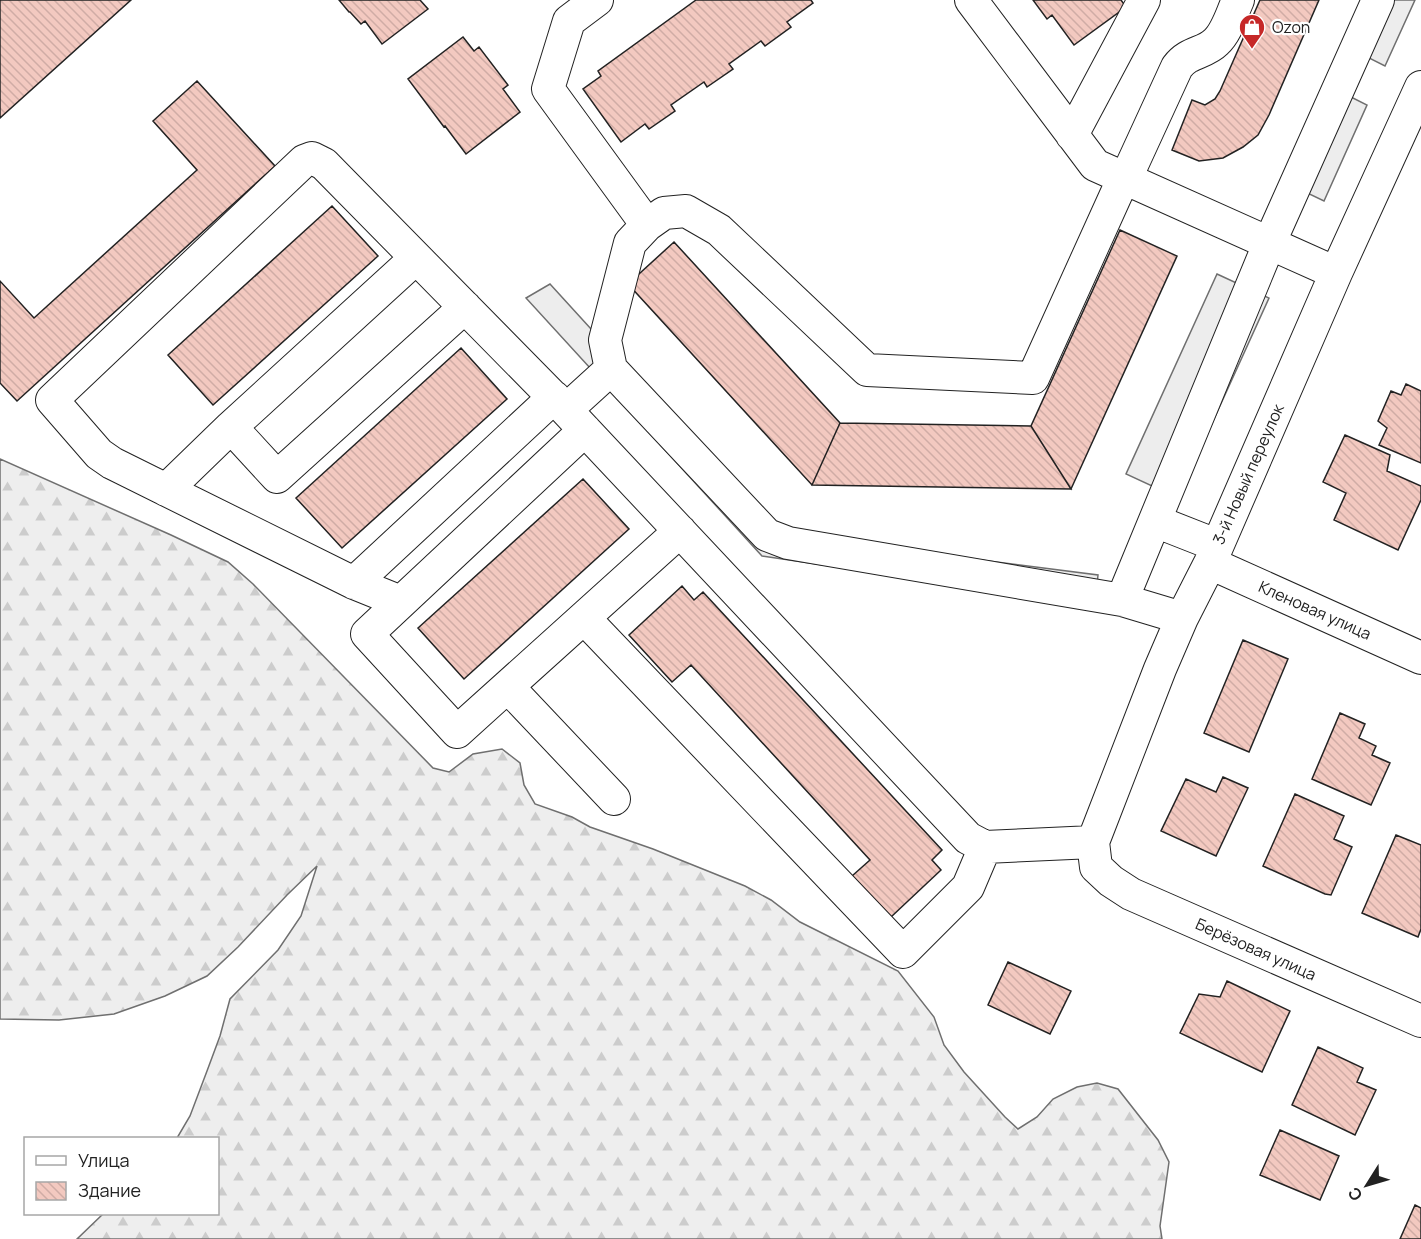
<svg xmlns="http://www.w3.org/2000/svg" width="1421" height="1239" font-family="Manrope,sans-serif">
<defs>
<pattern id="forest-firs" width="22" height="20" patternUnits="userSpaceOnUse" patternTransform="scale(1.5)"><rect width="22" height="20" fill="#eee"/><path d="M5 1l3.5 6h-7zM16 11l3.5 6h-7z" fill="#ccc"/></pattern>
<pattern id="building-back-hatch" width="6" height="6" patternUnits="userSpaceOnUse" patternTransform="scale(1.5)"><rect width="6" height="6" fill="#f3c9c0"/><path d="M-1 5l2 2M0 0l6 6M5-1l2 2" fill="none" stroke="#d0aca5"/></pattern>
</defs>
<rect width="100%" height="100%" fill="#fff"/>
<!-- forest -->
<path fill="url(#forest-firs)" stroke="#6f6f6f" stroke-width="1.5" d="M0,459L171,535L228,562L253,584L433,768L449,772L473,754L502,749L520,763L524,785L535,804L572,817L590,827L653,849L745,886L771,900L800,922L898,971L934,1017L944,1045L964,1072L1005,1117L1018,1129L1037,1117L1053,1099L1077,1087L1097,1083L1118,1089L1158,1140L1169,1162L1160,1226L1162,1239H77L103,1214H218V1138H177L190,1116L207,1071L220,1036L230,999L278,950L301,916L317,866L287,895L238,947L207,976L165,996L114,1014L59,1020L0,1019Z"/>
<!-- parking -->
<path fill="#ededed" stroke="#6f6f6f" stroke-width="1.5" d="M1390,0H1415L1385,66L1365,56Z
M1347,95L1367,105L1324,201L1303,191Z
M1217,274L1269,298L1178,498L1126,474Z
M550,284L778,534L1098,575L1095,605L762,556L526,298Z"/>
<!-- building -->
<path fill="url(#building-back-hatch)" stroke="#222" stroke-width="1.5" d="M0,0H131L0,118Z
M339,0H420L428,9L382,44L365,21L361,24L350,12H349Z
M696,0H811L813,3L787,22L791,27L765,46L761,41L729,64L733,69L707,87L704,82L671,105L675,111L649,129L645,124L621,142L583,89L601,76L598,71Z
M1033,0H1121L1126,7L1074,45L1052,15L1047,19Z
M1260,0H1319L1269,115L1258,135L1243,147L1223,158L1199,161L1172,150L1192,100L1205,105L1215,99L1220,91Z
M463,37L474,51L479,47L508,85L503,89L520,112L466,154L445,126L444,127L408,79Z
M197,81L275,166L17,401L0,383V281L34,318L197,170L153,121Z
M332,206L378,256L213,405L168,355Z
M1120,230L1177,256L1071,489L1031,426Z
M674,242L840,423L812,485L628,284Z
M461,348L507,399L342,548L296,498Z
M1406,384L1421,391V463L1379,445L1387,428L1378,421L1391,391L1401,395Z
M840,423L1031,426L1071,489L812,485Z
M1345,435L1390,455L1387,471L1421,486V500L1398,550L1334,520L1346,493L1323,482Z
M583,479L629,529L464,679L418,628Z
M682,586L694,600L703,592L942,850L932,860L941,870L891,917L852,876L870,860L691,665L672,682L629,635Z
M1243,640L1288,659L1249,752L1204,733Z
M1340,713L1365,724L1359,738L1376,746L1372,755L1390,763L1371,805L1312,779Z
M1223,777L1248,788L1216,856L1161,831L1186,779L1216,792Z
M1295,794L1344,816L1334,839L1352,847L1331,895L1325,894L1263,866Z
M1396,835L1421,845V929L1418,937L1362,913Z
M1008,962L1071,991L1050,1034L988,1005Z
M1227,981L1290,1011L1262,1072L1180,1033L1199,994L1220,997Z
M1318,1047L1363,1068L1357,1082L1376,1090L1355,1135L1292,1105Z
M1280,1130L1339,1156L1320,1200L1260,1175Z
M1415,1205L1421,1208V1239H1400Z"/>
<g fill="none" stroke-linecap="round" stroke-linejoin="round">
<!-- minor casing -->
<g stroke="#222" stroke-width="34">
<path id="minor" d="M597,0L569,21L548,89L647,225
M971,0L1095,165L1336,273
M1421,87L1336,273L1210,563L1182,618L1160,669L1093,842L1096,867L1111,881L1131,894L1421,1021
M1072,135L1144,0
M1124,177L1033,378L867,370L719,230L686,211L664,213L647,225L630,243L605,340L611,369L767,535L788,543L1122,600L1182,618
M1126,178L1177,67C1189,51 1204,54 1216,42C1227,32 1232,13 1238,0
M566,410L611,369
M231,427L277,477L465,307
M585,430L367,634L457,732L680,531
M166,490L231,427L416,258
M1155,521L1216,545
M1210,563L1421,658
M354,583L554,397
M1122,600L1269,244L1378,0
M401,602L354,583L112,463L99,454L52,400L304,161L312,158L324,164L566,410L968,838L985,847L1093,842
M584,618L903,952L968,887L985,847
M508,687L614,799"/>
</g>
<!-- minor -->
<use href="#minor" stroke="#fff" stroke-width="32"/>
</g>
<!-- icons -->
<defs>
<g id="shop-pin" transform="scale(1.35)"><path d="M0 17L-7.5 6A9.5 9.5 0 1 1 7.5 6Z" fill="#c62828" stroke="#fff"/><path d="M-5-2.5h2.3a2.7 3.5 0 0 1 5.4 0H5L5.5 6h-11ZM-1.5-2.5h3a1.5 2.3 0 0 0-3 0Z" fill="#fff"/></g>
</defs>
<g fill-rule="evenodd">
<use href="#shop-pin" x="1252" y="27"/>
</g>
<g text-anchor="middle" stroke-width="4.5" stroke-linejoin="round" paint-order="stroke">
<!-- poi labels -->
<g font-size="16" fill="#222" stroke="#fff" text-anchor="start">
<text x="1272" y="33">Ozon</text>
</g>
<!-- street labels -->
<g font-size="16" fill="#222" stroke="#fff">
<text transform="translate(1248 474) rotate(-66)" y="6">3-й Новый переулок</text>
<text transform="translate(1315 610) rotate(24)" y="6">Кленовая улица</text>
<text transform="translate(1256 949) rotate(24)" y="6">Берёзовая улица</text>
</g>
</g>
<!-- legend -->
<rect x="24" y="1137" width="195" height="78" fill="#ffffff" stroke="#a7a7a7" stroke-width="1.5"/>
<rect x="36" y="1156" width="30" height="9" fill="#ffffff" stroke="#a7a7a7" stroke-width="1.5"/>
<text x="78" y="1167" font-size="18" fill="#222222">Улица</text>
<rect x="36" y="1182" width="30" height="18" fill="url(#building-back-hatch)" stroke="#a7a7a7" stroke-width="1.5"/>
<text x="78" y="1197" font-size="18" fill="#222222">Здание</text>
<!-- north arrow -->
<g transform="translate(1367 1185) rotate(233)" stroke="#ffffff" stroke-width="4.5" paint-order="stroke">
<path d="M0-4.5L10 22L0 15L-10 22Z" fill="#222222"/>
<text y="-9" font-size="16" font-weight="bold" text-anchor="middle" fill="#222222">С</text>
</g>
</svg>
